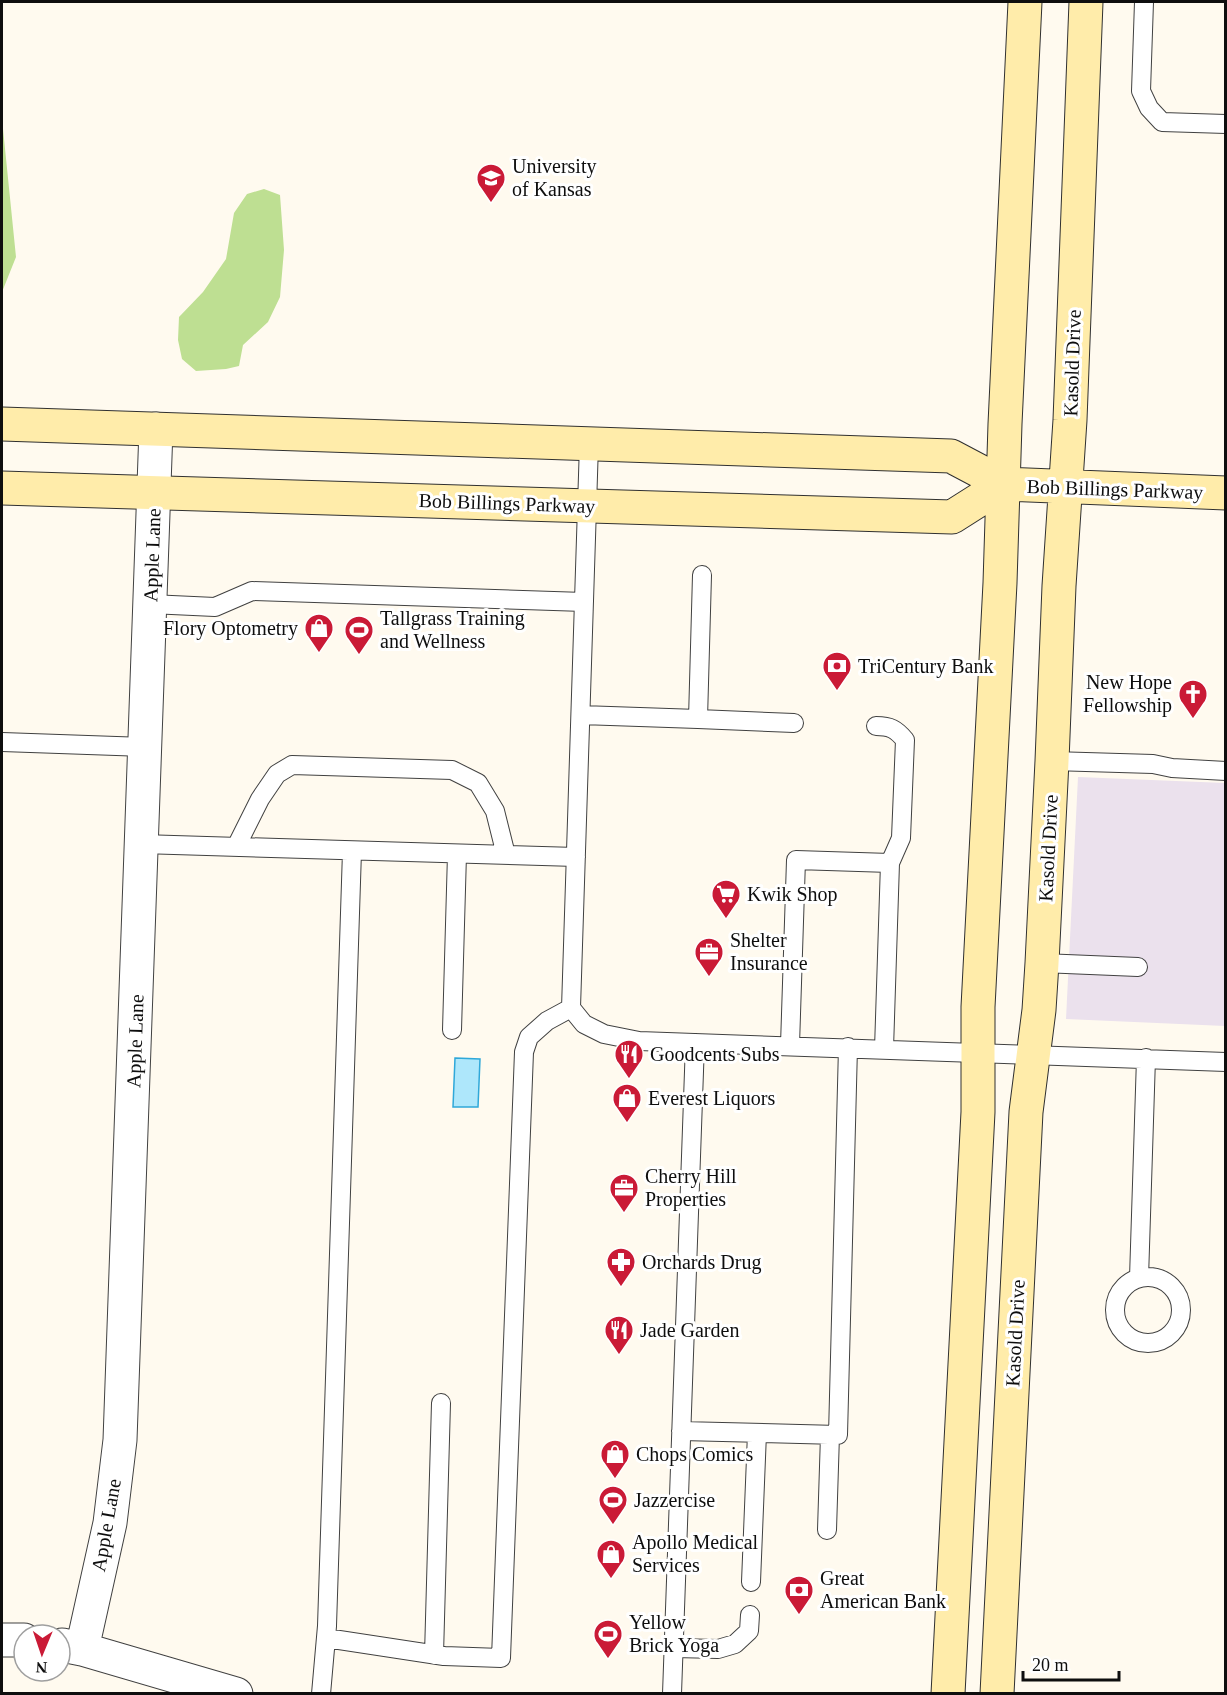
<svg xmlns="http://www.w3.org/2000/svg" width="1227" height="1695" font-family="Georgia,serif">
<rect width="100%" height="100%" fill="#fffaef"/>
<!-- industrial -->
<path fill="#ebe1ed" d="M1078,777L1225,783V1026L1066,1019Z"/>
<!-- forest -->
<path fill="#bedf92" d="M2,119L16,257L2,292Z
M264,189L280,195L284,250L280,297L268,322L243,345L239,366L226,369L196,371L182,359L178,340L179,317L203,292L226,259L234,213L247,194Z"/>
<!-- water -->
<path fill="#aee7fb" stroke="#2fa8d9" stroke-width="1.5" d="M455,1058L480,1059L478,1107H453Z"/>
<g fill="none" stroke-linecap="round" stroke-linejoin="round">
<!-- lane casing -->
<g stroke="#414141" stroke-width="20">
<path id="lane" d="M1144,2L1141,91L1149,108L1162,122L1226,124
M589,444L571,1008L584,1024L604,1034L639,1041L1226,1062
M150,604L215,607L252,591L584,602
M581,715L698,719L702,575
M698,719L794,723
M876,726C890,726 896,729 905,740L901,838L890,863
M2,742L145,747
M1052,761L1153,764L1172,768L1226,771
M141,844L576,857
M236,847L260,799L277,774L292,765L452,770L478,783L495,811L506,855
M1042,963L1138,967
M452,1030L457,854
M790,1045L796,860L890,863L884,1049
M1115 1310a33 33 0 1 1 66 0a33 33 0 1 1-66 0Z
M1139,1278L1146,1058
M681,1431L838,1435L848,1047
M827,1530L830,1435
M751,1582L757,1433
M326,1638L444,1656L501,1658L524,1052L529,1037L547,1021L571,1008
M674,1648L718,1649L735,1644L749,1631L750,1615
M434,1655L441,1403
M321,1694L327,1626L352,851
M672,1694L695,1043"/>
</g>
<!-- street casing -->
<g stroke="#414141" stroke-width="35">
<path id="street" d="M2,1640H24
M62,1645L82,1649L236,1694
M82,1649L110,1523L120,1440L156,429"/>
</g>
<!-- secondary casing -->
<g stroke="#303030" stroke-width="35">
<path id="secondary" d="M2,424L951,456L1004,484L1226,493
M2,488L952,517L1004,484
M948,1694L978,1112V1007L1000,583L1005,424L1025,2
M997,1694L1026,1112L1039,1010L1042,963L1052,761L1059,586L1070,420L1086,2"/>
</g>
<!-- lane -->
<use href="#lane" stroke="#fff" stroke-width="18"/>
<!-- street -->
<use href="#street" stroke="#fff" stroke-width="33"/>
<!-- secondary -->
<use href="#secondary" stroke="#ffecaa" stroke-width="33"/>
</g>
<!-- icons -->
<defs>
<g id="university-pin" transform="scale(1.5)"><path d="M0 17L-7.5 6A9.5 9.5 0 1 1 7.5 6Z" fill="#ca1a36" stroke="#fff"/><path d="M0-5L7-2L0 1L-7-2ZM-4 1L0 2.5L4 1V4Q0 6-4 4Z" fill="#fff"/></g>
<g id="shop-pin" transform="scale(1.5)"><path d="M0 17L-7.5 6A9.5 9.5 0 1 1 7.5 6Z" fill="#ca1a36" stroke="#fff"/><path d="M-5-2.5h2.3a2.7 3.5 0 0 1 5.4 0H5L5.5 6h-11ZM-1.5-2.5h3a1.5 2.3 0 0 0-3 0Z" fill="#fff"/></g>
<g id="stadium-pin" transform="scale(1.5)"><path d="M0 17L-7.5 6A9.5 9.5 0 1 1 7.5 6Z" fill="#ca1a36" stroke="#fff"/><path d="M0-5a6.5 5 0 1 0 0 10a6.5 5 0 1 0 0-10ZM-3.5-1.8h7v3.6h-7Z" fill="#fff"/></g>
<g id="bank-pin" transform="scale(1.5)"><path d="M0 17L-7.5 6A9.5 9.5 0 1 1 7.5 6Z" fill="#ca1a36" stroke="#fff"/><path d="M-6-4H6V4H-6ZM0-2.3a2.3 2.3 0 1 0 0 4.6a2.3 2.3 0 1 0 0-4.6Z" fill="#fff"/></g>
<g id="church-pin" transform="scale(1.5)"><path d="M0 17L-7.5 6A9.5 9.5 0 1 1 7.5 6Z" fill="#ca1a36" stroke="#fff"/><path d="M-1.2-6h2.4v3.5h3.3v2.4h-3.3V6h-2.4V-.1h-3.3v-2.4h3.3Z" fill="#fff"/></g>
<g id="supermarket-pin" transform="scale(1.5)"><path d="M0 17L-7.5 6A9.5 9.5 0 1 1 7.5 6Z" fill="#ca1a36" stroke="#fff"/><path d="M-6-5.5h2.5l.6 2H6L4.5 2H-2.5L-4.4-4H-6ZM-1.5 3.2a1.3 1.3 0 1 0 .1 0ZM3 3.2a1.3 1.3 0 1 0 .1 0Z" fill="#fff"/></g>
<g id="office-pin" transform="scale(1.5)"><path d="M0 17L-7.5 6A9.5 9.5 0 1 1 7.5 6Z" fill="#ca1a36" stroke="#fff"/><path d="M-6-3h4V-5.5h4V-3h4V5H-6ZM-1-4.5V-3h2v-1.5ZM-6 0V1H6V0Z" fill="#fff"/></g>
<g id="restaurant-pin" transform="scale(1.5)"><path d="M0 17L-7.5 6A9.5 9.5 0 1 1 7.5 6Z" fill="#ca1a36" stroke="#fff"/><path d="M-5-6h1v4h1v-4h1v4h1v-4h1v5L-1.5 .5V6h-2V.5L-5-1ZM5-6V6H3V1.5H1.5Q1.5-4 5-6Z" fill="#fff"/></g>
<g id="pharmacy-pin" transform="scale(1.5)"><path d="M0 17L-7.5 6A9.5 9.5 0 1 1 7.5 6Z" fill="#ca1a36" stroke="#fff"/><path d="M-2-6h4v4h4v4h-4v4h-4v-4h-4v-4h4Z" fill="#fff"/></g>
</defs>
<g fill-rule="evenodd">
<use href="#university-pin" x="491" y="178"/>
<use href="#shop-pin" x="319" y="628"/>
<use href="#stadium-pin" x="359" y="630"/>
<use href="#bank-pin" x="837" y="666"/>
<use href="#church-pin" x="1193" y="694"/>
<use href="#supermarket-pin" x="726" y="894"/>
<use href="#office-pin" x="709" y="952"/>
<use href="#restaurant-pin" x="629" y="1054"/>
<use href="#shop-pin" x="627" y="1098"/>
<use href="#office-pin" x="624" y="1188"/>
<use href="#pharmacy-pin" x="621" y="1262"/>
<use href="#restaurant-pin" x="619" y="1330"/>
<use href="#shop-pin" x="615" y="1454"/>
<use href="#stadium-pin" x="613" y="1500"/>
<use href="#shop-pin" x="611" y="1554"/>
<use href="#bank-pin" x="799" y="1590"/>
<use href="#stadium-pin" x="608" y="1634"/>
</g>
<g text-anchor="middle" stroke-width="6" stroke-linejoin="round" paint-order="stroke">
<!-- poi labels -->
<g font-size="20" fill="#0e0e0e" stroke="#fff" text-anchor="start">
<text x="512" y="173">University<tspan x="512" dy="23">of Kansas</tspan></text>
<text x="380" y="625">Tallgrass Training<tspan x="380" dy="23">and Wellness</tspan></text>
<text x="298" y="635" text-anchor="end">Flory Optometry</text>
<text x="858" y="673">TriCentury Bank</text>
<text x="1172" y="689" text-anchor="end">New Hope<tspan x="1172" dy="23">Fellowship</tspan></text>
<text x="747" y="901">Kwik Shop</text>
<text x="730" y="947">Shelter<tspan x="730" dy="23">Insurance</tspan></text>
<text x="650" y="1061">Goodcents Subs</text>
<text x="648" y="1105">Everest Liquors</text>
<text x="645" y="1183">Cherry Hill<tspan x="645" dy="23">Properties</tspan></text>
<text x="642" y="1269">Orchards Drug</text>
<text x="640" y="1337">Jade Garden</text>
<text x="636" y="1461">Chops Comics</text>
<text x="634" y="1507">Jazzercise</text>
<text x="632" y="1549">Apollo Medical<tspan x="632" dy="23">Services</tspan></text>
<text x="820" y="1585">Great<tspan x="820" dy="23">American Bank</tspan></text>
<text x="629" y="1629">Yellow<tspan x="629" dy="23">Brick Yoga</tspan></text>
</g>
<!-- street labels -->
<g font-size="20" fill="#0e0e0e" stroke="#fff">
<text transform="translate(1072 363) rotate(-88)" y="7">Kasold Drive</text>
<text transform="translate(1115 489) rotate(2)" y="7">Bob Billings Parkway</text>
<text transform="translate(507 503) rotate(2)" y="7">Bob Billings Parkway</text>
<text transform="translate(152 555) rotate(-88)" y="7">Apple Lane</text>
<text transform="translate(1048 848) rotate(-87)" y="7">Kasold Drive</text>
<text transform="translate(135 1041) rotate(-88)" y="7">Apple Lane</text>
<text transform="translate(1015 1333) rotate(-87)" y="7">Kasold Drive</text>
<text transform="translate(106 1525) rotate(-80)" y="7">Apple Lane</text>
</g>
</g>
<!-- border -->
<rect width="1227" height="1695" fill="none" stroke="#0e0e0e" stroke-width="6"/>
<!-- north arrow -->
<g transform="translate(42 1653) rotate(182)"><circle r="28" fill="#ffffff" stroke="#9f9f9f" stroke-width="1.5"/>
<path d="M0-4.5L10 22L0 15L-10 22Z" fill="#ca1a36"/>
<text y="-9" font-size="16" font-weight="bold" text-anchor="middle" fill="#0e0e0e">N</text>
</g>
<!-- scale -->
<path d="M1023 1671v9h96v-9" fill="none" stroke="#0e0e0e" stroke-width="3"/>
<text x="1032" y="1671" font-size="18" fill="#0e0e0e" stroke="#ffffff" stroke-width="4.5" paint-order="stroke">20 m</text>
</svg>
